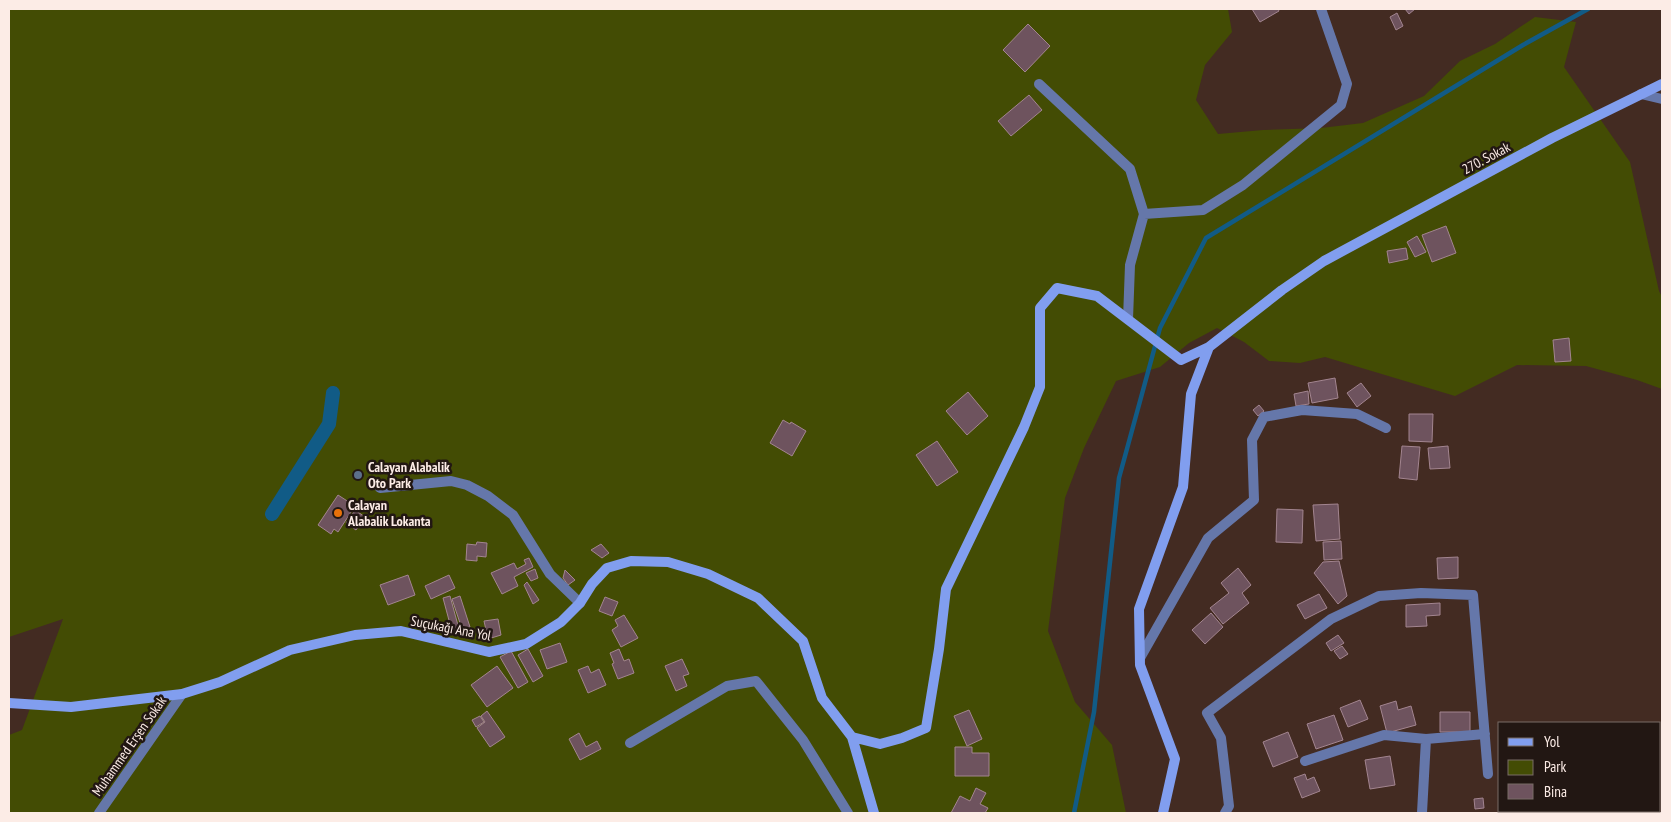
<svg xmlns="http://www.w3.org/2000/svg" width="1671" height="822" font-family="'PT Sans Narrow',sans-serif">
<rect width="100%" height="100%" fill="#432b22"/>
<!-- green -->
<path fill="#434c04" d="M9,9H1228L1232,32L1205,65L1196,100L1218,134L1263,130L1321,128L1363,123L1424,96L1460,61L1495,44L1535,17L1576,22L1564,67L1630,162L1659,291L1662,297V389L1637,380L1586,366L1517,365L1455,396L1325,357L1300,363L1269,361L1244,342L1217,328L1189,343L1160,367L1116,381L1084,448L1065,498L1048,631L1075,702L1112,745L1126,813H9V735L22,730L63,619L9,637Z"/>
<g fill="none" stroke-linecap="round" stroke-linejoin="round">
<!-- stream -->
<path stroke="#115b86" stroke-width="4.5" d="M1074,813L1094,712L1119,478L1160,328L1206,238L1523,45L1588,9"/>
<!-- canal -->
<path stroke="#115b86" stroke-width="14" d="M272,514L329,424L333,393"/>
</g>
<!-- building -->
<path fill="#6e535e" stroke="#a38590" d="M1252,9H1278L1279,11L1260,22Z
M1405,9H1415L1409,14Z
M1397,13L1403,26L1396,30L1390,17Z
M1028,24L1050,46L1025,72L1003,50Z
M1029,95L1042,110L1011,136L998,121Z
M1446,226L1456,253L1432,262L1422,235Z
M1417,236L1426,252L1415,257L1407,242Z
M1406,248L1408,259L1389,263L1387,251Z
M1569,338L1571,361L1555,362L1553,340Z
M1335,378L1338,398L1312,403L1308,383Z
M1361,383L1371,396L1357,407L1347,393Z
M1308,391L1309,404L1296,406L1294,394Z
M968,392L988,416L967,435L946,411Z
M1259,405L1264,411L1258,416L1253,410Z
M1409,414H1433L1432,442L1409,441Z
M783,420L790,424L791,422L806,431L792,456L770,443Z
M937,441L958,472L937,486L916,455Z
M1402,446L1420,447L1417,480L1399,478Z
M1448,446L1450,468L1430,469L1428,448Z
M338,495L355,506L338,532L334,529L331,534L318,525Z
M1338,504L1340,539L1316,541L1313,505Z
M1277,509L1303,510L1302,543L1276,542Z
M355,510L365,517L356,530L346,523Z
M1341,541L1342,559L1324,560L1323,542Z
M477,542L487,543L486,557L477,556V561L466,560L467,544L476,545Z
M601,544L609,553L602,558L591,550Z
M1458,557V578L1438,579L1437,558Z
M529,558L533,567L514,577L518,586L502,594L491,573L514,563L517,569L526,564L524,560Z
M1339,561L1347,596L1338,604L1314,573L1323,562Z
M1238,568L1251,585L1242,593L1249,603L1223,624L1210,608L1229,593L1221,583Z
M535,569L538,578L531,581L526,573Z
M565,570L575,580L568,585L563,578Z
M408,575L415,595L388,605L380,585Z
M449,575L455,588L431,599L425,586Z
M527,582L539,600L533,604L524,585Z
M1319,594L1327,608L1305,619L1297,605Z
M450,596L459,629L447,633L445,625L450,624L443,598Z
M460,596L470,627L462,629L452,599Z
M605,597L618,602L612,616L599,611Z
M1440,603V615L1426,616L1427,626L1406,627V605Z
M1211,613L1223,627L1205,644L1192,630Z
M624,615L638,638L621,647L612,630L618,626L615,620Z
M498,619L501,635L488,639L484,621Z
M1338,635L1344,643L1331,651L1326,643Z
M560,643L567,662L547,669L540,650Z
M1342,646L1348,654L1340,659L1334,651Z
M528,649L543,676L533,682L518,655Z
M619,649L624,661L629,659L634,673L618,679L612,664L614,663L610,653Z
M511,651L528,682L518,688L500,657Z
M682,659L689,674L683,676L687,686L676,691L665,666Z
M497,666L513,688L487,707L471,685Z
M588,666L591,673L599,669L606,685L588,693L578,670Z
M1360,700L1368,719L1348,727L1340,708Z
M1396,701L1398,710L1411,706L1416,725L1387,733L1380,706Z
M969,710L982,739L967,746L954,716Z
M487,711L505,737L490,747L477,728L485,722L481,716Z
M1440,712H1470V732H1440Z
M1334,715L1343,740L1316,749L1307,724Z
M480,716L484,722L476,727L472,720Z
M1288,732L1298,757L1273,767L1263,742Z
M579,733L586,747L597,741L601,749L580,760L569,739Z
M955,747H972V753H989V776H955Z
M1390,756L1395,785L1370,789L1365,760Z
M1305,774L1307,780L1314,777L1320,791L1302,798L1294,778Z
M976,788L986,793L980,804L988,808L985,813H951L960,796L970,801Z
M1483,798L1484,808L1475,809L1474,799Z"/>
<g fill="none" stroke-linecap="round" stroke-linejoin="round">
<!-- street -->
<path stroke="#6577aa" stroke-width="10" d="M1039,84L1130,169L1144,214L1130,265L1128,319
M1641,94L1662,99
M1144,214L1203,210L1243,185L1341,105L1347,84L1321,9
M380,488L451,481L467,485L488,496L513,515L550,574L580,603
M1140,658L1208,538L1254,500L1252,440L1264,417L1302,410L1357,414L1386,428
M630,743L727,686L756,681L803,740L848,813
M1305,761L1384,735L1426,739L1485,734
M99,813L182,694
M1225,813L1229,806L1221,738L1207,713L1331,619L1379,596L1421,593L1473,595L1488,774
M1422,813L1426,739"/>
<!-- secondary -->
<path stroke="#819eef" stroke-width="10" d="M9,703L71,707L182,694L220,682L290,650L355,635L401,631L489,652L526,644L561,622L580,603L592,584L607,568L631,561L668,562L708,574L758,598L803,641L822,698L852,737L874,813
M852,737L880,744L902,738L926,728L939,649L946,589L1024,427L1040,387V308L1057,288L1097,296L1181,360L1209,347
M1163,813L1175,759L1140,665L1139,609L1183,487L1191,394L1209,347L1282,290L1324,261L1552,138L1662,84"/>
</g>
<!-- markers -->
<circle fill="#5c6f8a" stroke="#221713" stroke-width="2" cx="358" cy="475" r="5"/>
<circle fill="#e8710a" stroke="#221713" stroke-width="2" cx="338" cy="513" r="5"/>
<g text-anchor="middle" stroke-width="5" stroke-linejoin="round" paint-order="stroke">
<!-- street labels -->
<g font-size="14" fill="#fcece6" stroke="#221713">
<text transform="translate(1486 158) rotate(-28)" y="5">270. Sokak</text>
<text transform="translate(451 628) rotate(11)" y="5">Suçukağı Ana Yol</text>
<text transform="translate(129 746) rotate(-55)" y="5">Muhammed Erşen Sokak</text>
</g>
<!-- poi labels -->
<g font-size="14" font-weight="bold" fill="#fcece6" stroke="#221713" text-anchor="start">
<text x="368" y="472">Calayan Alabalik<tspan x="368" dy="16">Oto Park</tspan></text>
<text x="348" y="510">Calayan<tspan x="348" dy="16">Alabalik Lokanta</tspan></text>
</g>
</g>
<!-- border -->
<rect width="1671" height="822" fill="none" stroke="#fcece6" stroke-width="20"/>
<!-- legend -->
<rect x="1498" y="722" width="162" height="90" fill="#221713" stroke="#796c67"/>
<rect x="1508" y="738" width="25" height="8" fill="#819eef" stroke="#796c67"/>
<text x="1544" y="747" font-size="15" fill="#fcece6">Yol</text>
<rect x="1508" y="760" width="25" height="15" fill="#434c04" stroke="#796c67"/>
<text x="1544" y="772" font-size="15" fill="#fcece6">Park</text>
<rect x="1508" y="784" width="25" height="15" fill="#6e535e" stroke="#796c67"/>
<text x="1544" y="797" font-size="15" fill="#fcece6">Bina</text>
</svg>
